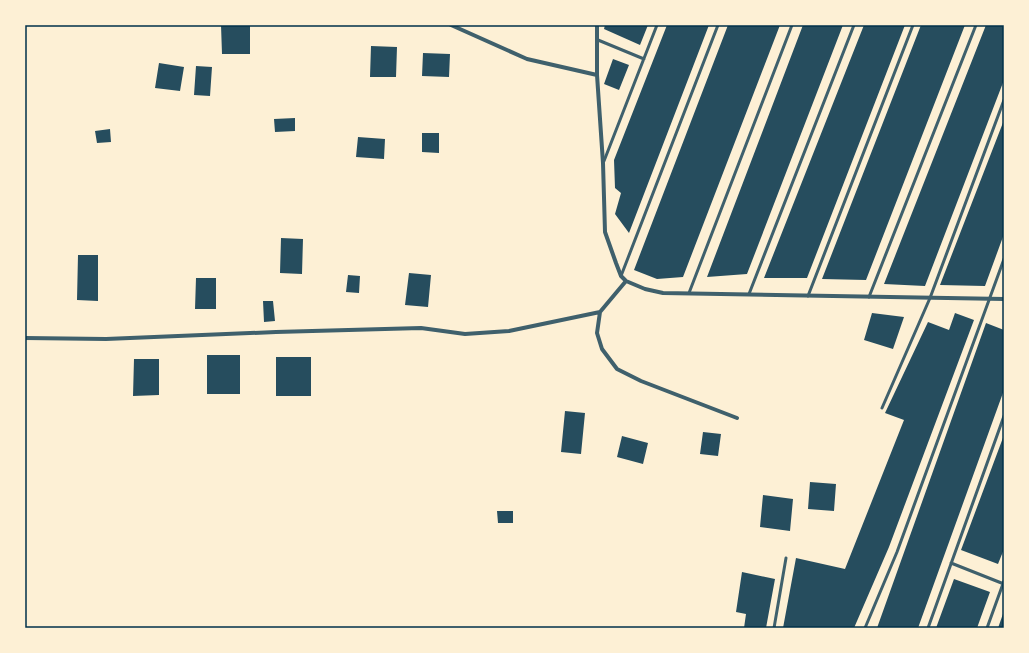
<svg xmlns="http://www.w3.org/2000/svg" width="1029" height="653" font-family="'PT Sans',sans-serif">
<rect width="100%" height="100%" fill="#fdf0d5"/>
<!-- building -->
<path fill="#264d5e" d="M221,25H250V54H222Z
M605,25H648L640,45L604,29Z
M667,25H709L629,233L615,214L621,193L615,188L614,160Z
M728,25H780L683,277L657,279L634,270Z
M803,25H843L747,274L707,277Z
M864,25H905L807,278H764Z
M921,25H965L866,280L822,279Z
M986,25H1004V80L925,286L884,284Z
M371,46L397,47L396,77H370Z
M423,53L450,54L449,77L422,76Z
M613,59L629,65L619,90L604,84Z
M159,63L184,67L180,91L155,88Z
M196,66L212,67L210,96L194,95Z
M295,118V131L275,132L274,119Z
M1004,120V234L985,286L940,285Z
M110,129L111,142L97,143L95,131Z
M422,133H439V153L422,152Z
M358,137L385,139L384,159L356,157Z
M281,238L303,239L302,274L280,273Z
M78,255H98V301L77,300Z
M409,273L431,275L428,307L405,305Z
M348,275L360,276L359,293L346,292Z
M196,278H216V309H195Z
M263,301H273L275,321L264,322Z
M872,313L904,317L893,349L864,340Z
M955,313L974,320L889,547L854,628H783L796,558L845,569L904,420L885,413L928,322L949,330Z
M986,323L1004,330V390L918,628H877Z
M207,355H240V394H207Z
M276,357H311V396H276Z
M134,359H159V395L133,396Z
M565,411L585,413L581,454L561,452Z
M703,432L721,434L718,456L700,454Z
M1004,435V549L998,564L961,550Z
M622,436L648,443L643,464L617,457Z
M810,482L836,484L834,511L808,509Z
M763,495L793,499L790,531L760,527Z
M497,511H513V523H498Z
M742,572L775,579L766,628H744L746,614L736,612Z
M954,579L990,592L977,628H936Z
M1004,611V628H998Z"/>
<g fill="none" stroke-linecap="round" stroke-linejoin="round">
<!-- service -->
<path stroke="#3f606c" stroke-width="3" d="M598,40L644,59
M604,161L657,25
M621,276L718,25
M689,293L792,25
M749,294L854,25
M808,296L913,25
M869,297L976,25
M882,408L930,298L1004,100
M951,563L1004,584
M774,628L786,558
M865,628L897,552L1004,259
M928,628L1004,416
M987,628L1004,581"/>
<!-- minor -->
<path stroke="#3f606c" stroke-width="4" d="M451,25L527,59L597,75
M597,25V75L603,163L605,232L616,263L621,276L626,281L645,289L663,293L1004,299
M600,312L626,281
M25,338L106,339L276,332L421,328L465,334L509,331L600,312L597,333L602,349L617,369L641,381L737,418"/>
</g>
<!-- border -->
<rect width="1029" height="653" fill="none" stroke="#fdf0d5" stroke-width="52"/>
<rect x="26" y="26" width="977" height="601" fill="none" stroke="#003049" stroke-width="1.5"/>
</svg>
